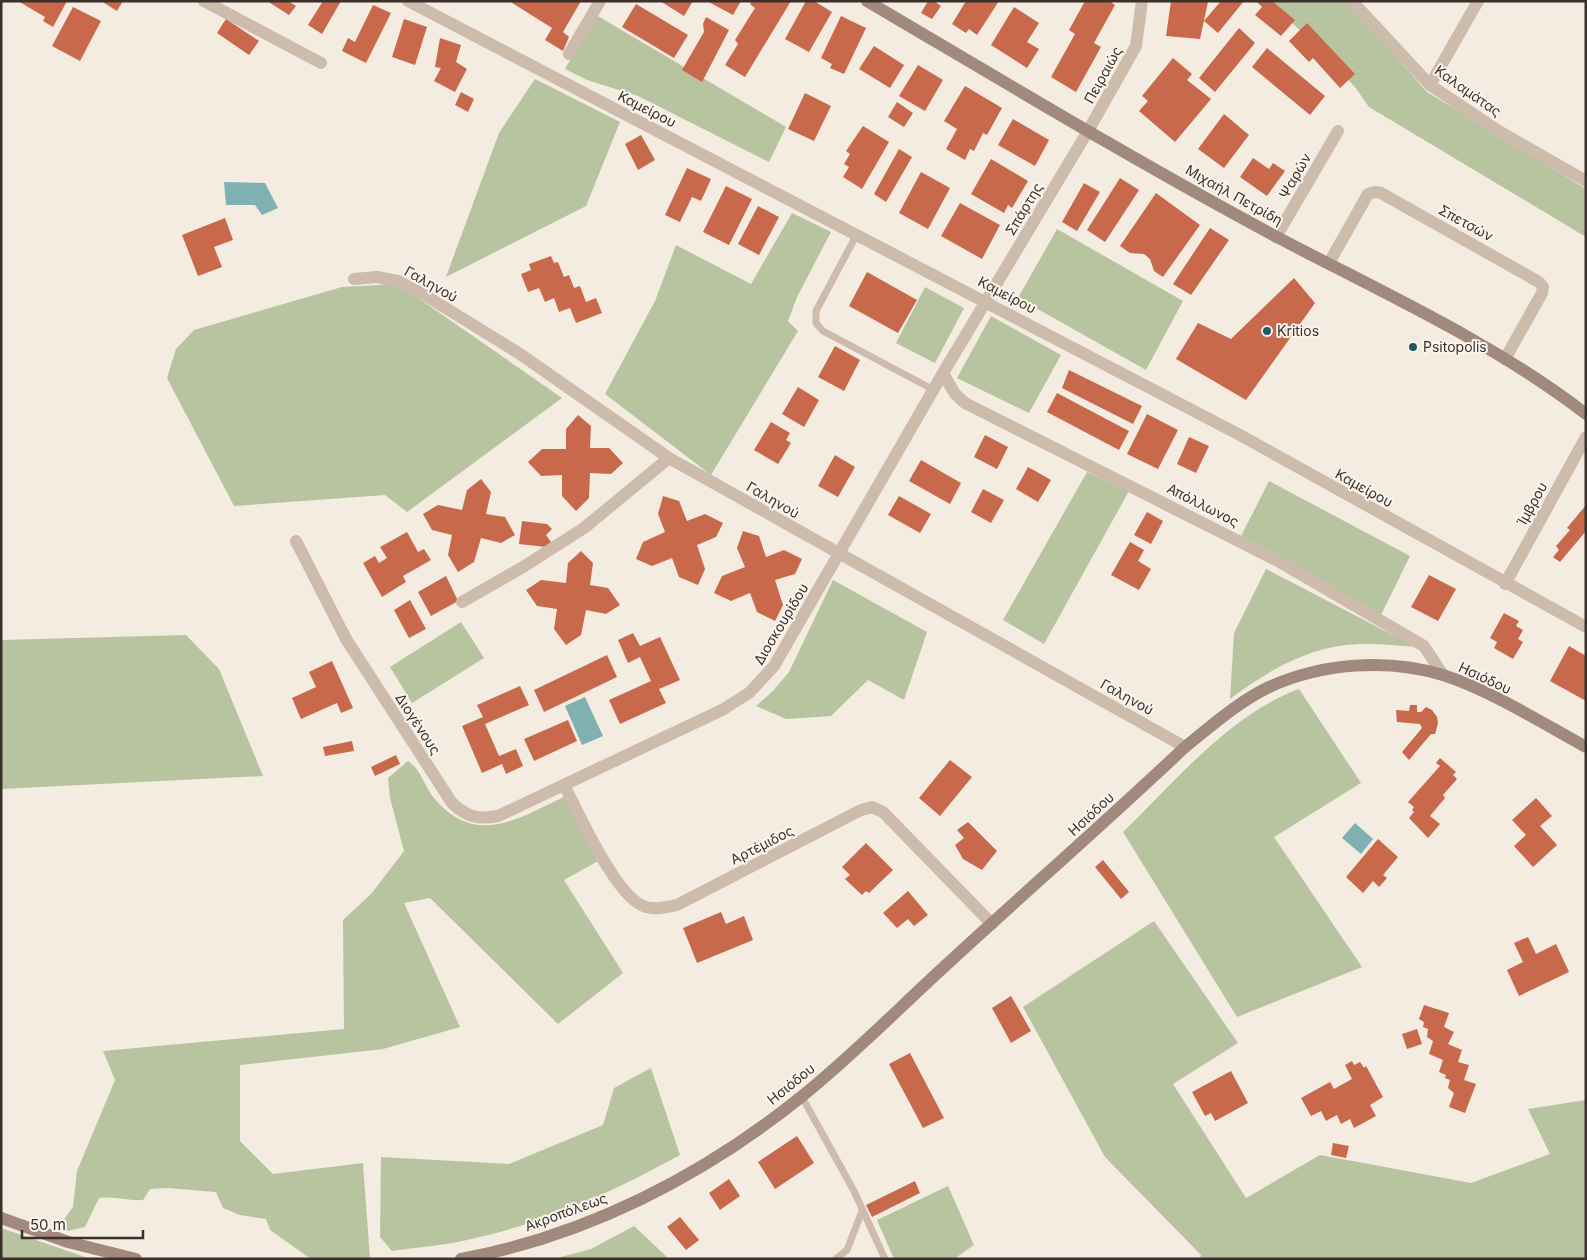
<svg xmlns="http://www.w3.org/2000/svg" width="1587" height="1260" font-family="Inter,sans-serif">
<rect width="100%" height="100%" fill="#f4ebe1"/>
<!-- green -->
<path fill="#b8c4a0" d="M1271,1H1347L1427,92L1586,189V237L1369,107L1355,87Z
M596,15L786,127L769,162L638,96L587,80L565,69Z
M535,79L620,122L586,206L446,277L499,133Z
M792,213L831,232L797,297L788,321L798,331L711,475L605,394L655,301L676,245L751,284Z
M1057,229L1183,301L1146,370L1018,298Z
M398,284L562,398L407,512L385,495L234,506L167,378L176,349L194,330L342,287Z
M925,287L964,308L935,363L896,343Z
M991,316L1061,355L1029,413L957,378Z
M1087,472L1129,491L1044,644L1003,620Z
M1269,481L1410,556L1381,615L1240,538Z
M1266,569L1416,647C1391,645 1364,642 1339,646C1298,653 1263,674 1230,699L1234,633Z
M833,580L927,632L904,700L868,680L831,716L786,719L756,706L773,691L789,672Z
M461,622L484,658L412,703L390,667Z
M186,635L219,669L263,776L1,789V640Z
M1299,689L1361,783L1274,837L1362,967L1237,1017L1123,832C1175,782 1230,714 1299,689Z
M408,761C422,770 423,785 434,798C477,849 520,817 568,795L600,860L564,880L623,973L558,1024L430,898L404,903L460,1027L383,1049L240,1065V1141L273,1174L363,1163L370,1259H311L270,1230L266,1219L240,1215L223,1208L216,1192L167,1188L150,1189L143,1200C127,1201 114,1196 99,1198L85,1227L68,1231L57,1229L73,1207L77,1171L115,1080L103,1051L344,1029L343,920L372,893L404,851L390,798L388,778Z
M1154,921L1238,1043L1173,1084L1246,1198L1320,1155L1471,1183L1550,1154L1528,1109L1586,1100V1259H1200L1201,1255L1105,1157L1023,1007Z
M651,1068L680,1155C614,1191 549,1222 475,1238C448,1245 420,1247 392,1251L380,1237L381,1157L509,1164L603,1125L614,1088Z
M948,1186L974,1245L954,1259H894L877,1220Z
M634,1226L669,1259H553L591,1249Z
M1,1228L91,1259H1Z"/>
<!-- water -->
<path fill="#7fb0b2" d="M224,182L265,183L278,208L262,215L255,205H226Z
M585,697L603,736L582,745L565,706Z
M1355,823L1373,839L1361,854L1342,838Z"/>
<!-- building -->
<path fill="#c8694b" d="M18,1H67L53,27L43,21L45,17Z
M101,1H123L117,11Z
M267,1H288L296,6L289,15Z
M323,1H341L322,34L308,25Z
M509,1H581L563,32L569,37L563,51L545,40L552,28Z
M660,1H693L684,16Z
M707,1H741L733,15Z
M752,1H791L745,77L725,65L738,44L735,40L755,8L750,4Z
M806,1H814L832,12L809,52L785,39Z
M928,1H934L941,6L932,19L921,13Z
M966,1H999L977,35L969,29L966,33L952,24Z
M1085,1H1109L1115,5L1094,43L1101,47L1076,92L1051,77L1075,34L1069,30Z
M1171,1L1208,2L1200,39L1166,36Z
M1221,1H1244L1218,33L1204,21Z
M1256,1H1272L1295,20L1281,36L1255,15L1262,7Z
M636,4L688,35L674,58L622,27Z
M373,5L391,13L366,63L342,51L348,38L355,42Z
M73,7L101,21L80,61L52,46Z
M1014,7L1039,23L1027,42L1039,49L1027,68L991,45Z
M841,16L866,28L844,74L830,68L832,64L821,58Z
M706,17L729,30L702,82L682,70L704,32L703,24Z
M226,19L259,41L249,55L217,33Z
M404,19L427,27L415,65L392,57Z
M1307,23L1355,74L1340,88L1313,58L1309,62L1289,41Z
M1239,28L1255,43L1215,92L1199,78Z
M440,38L461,45L456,62L467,69L455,92L434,81L441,68L435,67Z
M874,46L904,65L890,88L859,69Z
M1267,48L1325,96L1310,115L1252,67Z
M1173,58L1192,74L1187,80L1211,99L1175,142L1139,111L1148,101L1142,96Z
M918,65L943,80L925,111L899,96Z
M965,86L1002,108L987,135L983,133L974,151L970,149L965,160L946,149L957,129L944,121Z
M461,92L474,99L468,112L455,105Z
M805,93L831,106L814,141L788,129Z
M897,102L913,113L904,127L888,117Z
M1224,114L1249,135L1224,168L1198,149Z
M1013,119L1049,140L1035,166L998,145Z
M863,126L889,142L862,189L843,177L849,167L844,164L850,154L846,151Z
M641,135L655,160L638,170L625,144Z
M899,149L912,157L886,202L874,194Z
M1253,158L1269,169L1273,163L1285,171L1267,196L1240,177Z
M991,159L1028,181L1012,208L1008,205L1004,213L971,194Z
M687,168L711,179L701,201L692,197L680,222L665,215Z
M921,172L950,188L928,229L899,213Z
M1120,178L1139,190L1105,242L1087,230Z
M1084,183L1100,192L1077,231L1062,222Z
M726,186L752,199L729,245L703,232Z
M1156,193L1200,225L1163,277L1154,271L1150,259L1144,254L1130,253L1120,246Z
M960,203L1000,225L982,259L941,236Z
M758,206L779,217L759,255L738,244Z
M225,218L233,240L214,247L222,267L198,276L182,235Z
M1210,228L1229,240L1191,295L1173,284Z
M551,256L554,263L558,262L564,277L569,275L574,288L580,286L586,302L596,298L602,313L576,323L570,308L559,312L554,298L545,302L539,288L528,292L521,274L531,270L529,264Z
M867,272L917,300L898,333L849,306Z
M1294,278L1315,303L1246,400L1176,359L1198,323L1231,339Z
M835,346L860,360L844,391L818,377Z
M1069,370L1142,406L1133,424L1062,388Z
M798,387L819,400L804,427L782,414Z
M1057,393L1129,431L1119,450L1047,412Z
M1147,414L1178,430L1158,469L1127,454Z
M578,415L591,426L590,448H609L623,463L611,474L590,473L589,498L576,511L562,496V475L541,476L528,462L542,449H566V429Z
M771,422L790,433L786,440L791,443L778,464L754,450Z
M985,435L1008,447L997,469L974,457Z
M1189,437L1209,446L1196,473L1177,464Z
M835,455L855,467L838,497L818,486Z
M921,460L961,483L950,504L909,481Z
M1028,467L1051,480L1038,502L1016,489Z
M481,479L491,492L486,514L505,517L515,535L501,543L481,538L474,562L458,572L448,555L452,535L432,530L423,514L438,505L462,510L467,490Z
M983,489L1004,500L991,523L971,512Z
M663,496L679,501L687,521L705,514L723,523L716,537L697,545L705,569L698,585L679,577L672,558L652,566L636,559L643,542L665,532L658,514Z
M899,496L931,514L920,533L888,515Z
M1586,505V531L1560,562L1553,557L1559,550L1556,546L1570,530L1567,528Z
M1147,512L1163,521L1151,544L1134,535Z
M522,521L547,524L552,529L546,535L551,542L546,547L519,544Z
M743,531L759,536L766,557L784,550L802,559L795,574L775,580L783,605L775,621L757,612L750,593L731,601L714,593L722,576L745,567L737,548Z
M407,532L418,552L424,549L431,560L403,576L406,582L382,597L363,563L375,556L379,563L387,558L380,547Z
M1130,542L1144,550L1138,561L1151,569L1139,590L1111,575Z
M581,551L593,563L590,585L608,588L620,605L606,614L586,610L581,635L566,645L554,629L557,609L537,606L526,590L541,580L566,583L568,563Z
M1429,575L1456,589L1438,621L1411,607Z
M446,576L458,601L431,616L418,592Z
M410,600L426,629L409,638L394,610Z
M1504,613L1519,621L1516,626L1523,630L1518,639L1523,642L1513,659L1494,648L1497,642L1490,638Z
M633,633L640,646L660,637L680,680L659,689L666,703L620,724L609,700L651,681L640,657L628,663L618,640Z
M1569,646L1586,656V701L1550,681Z
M607,655L617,677L544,712L534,690Z
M332,661L353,708L341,713L337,703L301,719L292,698L316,687L309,672Z
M520,686L529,705L485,724L499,756L516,749L523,766L506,774L502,764L482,773L462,726L483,717L477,705Z
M1410,705H1417V712H1421L1426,707L1432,710L1437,717L1438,723L1435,734H1431L1409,760L1402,752L1422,728L1420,724L1397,722L1396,710L1409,711Z
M568,720L577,741L534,761L524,739Z
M352,741L354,751L325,756L323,747Z
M396,755L400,764L375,776L371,767Z
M1440,758L1456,772L1453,775L1457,779L1443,795L1445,798L1430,816L1440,824L1428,838L1409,818L1414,812L1412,810L1414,807L1408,802L1440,766L1436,763Z
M950,760L972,777L940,816L919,798Z
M1536,798L1552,816L1540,826L1557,845L1533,867L1514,846L1526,835L1512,820Z
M968,822L997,851L982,870L963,859L955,845L964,838L957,830Z
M1378,839L1398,857L1383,875L1387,878L1379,887L1373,881L1363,893L1346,877Z
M866,843L893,870L869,893L866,891L862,895L845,879L850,875L842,867Z
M1103,860L1129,892L1121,899L1095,867Z
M908,891L928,915L914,926L908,919L897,928L883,913Z
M721,912L726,924L744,916L753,940L697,963L683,928Z
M1528,937L1536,954L1556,944L1569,972L1519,996L1507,970L1523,962L1514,943Z
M1011,996L1031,1031L1011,1043L992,1008Z
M1424,1005L1449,1013L1444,1027L1454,1032L1448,1044L1462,1050L1458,1062L1469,1065L1464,1080L1476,1084L1465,1113L1449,1107L1454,1093L1448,1088L1450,1080L1445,1078L1446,1075L1439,1072L1443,1060L1429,1054L1433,1041L1427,1037L1428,1029L1423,1027L1424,1022L1419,1019Z
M1417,1029L1422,1044L1407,1049L1402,1034Z
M910,1053L944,1118L923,1128L889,1064Z
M1352,1061L1354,1065L1360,1062L1364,1068L1366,1066L1383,1097L1370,1105L1376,1116L1354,1128L1350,1119L1341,1124L1337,1115L1326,1121L1321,1111L1311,1116L1301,1098L1330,1082L1334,1089L1352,1079L1345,1065Z
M1231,1071L1248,1103L1215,1121L1211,1113L1205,1116L1192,1092Z
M797,1136L814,1163L775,1189L758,1162Z
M1333,1143L1349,1146L1346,1158L1331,1155Z
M729,1179L740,1196L720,1210L709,1193Z
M915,1181L920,1193L872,1217L866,1205Z
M680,1217L699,1240L686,1250L667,1227Z"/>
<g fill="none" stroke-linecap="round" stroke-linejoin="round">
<!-- lane -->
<path stroke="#cdbbac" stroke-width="7" d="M857,234L816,311V323L823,331L934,390
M802,1097L854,1191L885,1259
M836,1259L847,1250L862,1211"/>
<!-- street -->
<path stroke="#cdbbac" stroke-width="12" d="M204,1L321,63
M408,1L1240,435L1586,627
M1352,1L1430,85L1497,130L1586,181
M569,54L600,1
M1430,85L1478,1
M1276,237L1338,131
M1329,263L1368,194L1375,192L1381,193L1539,282L1543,287L1542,293L1505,359
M354,279L377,277L398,281L423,294L520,354L669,458L1185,747
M943,373L955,394L965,403L1278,561L1424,646L1443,675
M296,541L346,639L452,803C467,817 478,820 498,816L722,710L749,693L774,666L943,373L1088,131L1136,46L1142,1
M1505,584L1586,437
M462,602L523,567L584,528L669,458
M564,785C579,813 617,900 646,907C657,910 667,907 677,905L861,810L872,807L883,812L992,924"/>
<!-- secondary -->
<path stroke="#a18a7d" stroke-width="12" d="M867,1C1003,81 1137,162 1275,236C1379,291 1493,342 1586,414
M1,1218L68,1242L136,1259
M461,1259C586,1236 703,1176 801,1097C851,1057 897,1010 945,966C1024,893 1106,822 1185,747C1211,726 1238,702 1269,687C1322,663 1387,658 1443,675C1490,690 1542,723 1586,747"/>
</g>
<!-- markers -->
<g fill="#1f5a5e" stroke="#fbf5ee" stroke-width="2">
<circle cx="1267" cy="331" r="5"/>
<circle cx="1413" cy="347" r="5"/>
</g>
<g text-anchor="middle" stroke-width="4" stroke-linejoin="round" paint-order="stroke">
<!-- street labels -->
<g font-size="14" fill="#3b302b" stroke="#fbf5ee">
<text transform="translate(1103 75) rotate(-61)" y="5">Πειραιώς</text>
<text transform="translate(1468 91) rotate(35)" y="5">Καλαμάτας</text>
<text transform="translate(647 109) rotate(27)" y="5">Καμείρου</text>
<text transform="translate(1295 176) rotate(-60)" y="5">Ψαρών</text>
<text transform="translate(1234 195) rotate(29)" y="5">Μιχαήλ Πετρίδη</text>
<text transform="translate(1024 209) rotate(-59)" y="5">Σπάρτης</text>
<text transform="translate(1466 223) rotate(29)" y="5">Σπετσών</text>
<text transform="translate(431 284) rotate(29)" y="5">Γαληνού</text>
<text transform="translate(1007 295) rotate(28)" y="5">Καμείρου</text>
<text transform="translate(1364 488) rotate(29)" y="5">Καμείρου</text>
<text transform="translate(773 500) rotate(30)" y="5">Γαληνού</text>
<text transform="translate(1532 504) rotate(-61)" y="5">Ίμβρου</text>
<text transform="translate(1203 505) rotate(27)" y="5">Απόλλωνος</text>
<text transform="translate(781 624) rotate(-59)" y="5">Διοσκουρίδου</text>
<text transform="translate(1485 678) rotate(25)" y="5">Ησιόδου</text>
<text transform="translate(1127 697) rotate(29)" y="5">Γαληνού</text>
<text transform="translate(418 724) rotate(57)" y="5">Διογένους</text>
<text transform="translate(1091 814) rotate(-43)" y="5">Ησιόδου</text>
<text transform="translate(762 845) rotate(-27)" y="5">Αρτέμιδος</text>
<text transform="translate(791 1084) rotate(-39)" y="5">Ησιόδου</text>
<text transform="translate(566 1212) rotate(-20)" y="5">Ακροπόλεως</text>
</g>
<!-- poi labels -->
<g font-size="14" fill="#3b302b" stroke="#fbf5ee" text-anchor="start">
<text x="1277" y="336">Kritios</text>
<text x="1423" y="352">Psitopolis</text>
</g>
</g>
<!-- border -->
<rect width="1587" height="1260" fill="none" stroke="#3b302b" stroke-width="5"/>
<!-- scale -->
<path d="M22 1230v8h121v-8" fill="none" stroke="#3b302b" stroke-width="2.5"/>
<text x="30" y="1230" font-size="15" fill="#3b302b" stroke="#fbf5ee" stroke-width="4" paint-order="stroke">50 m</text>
</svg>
